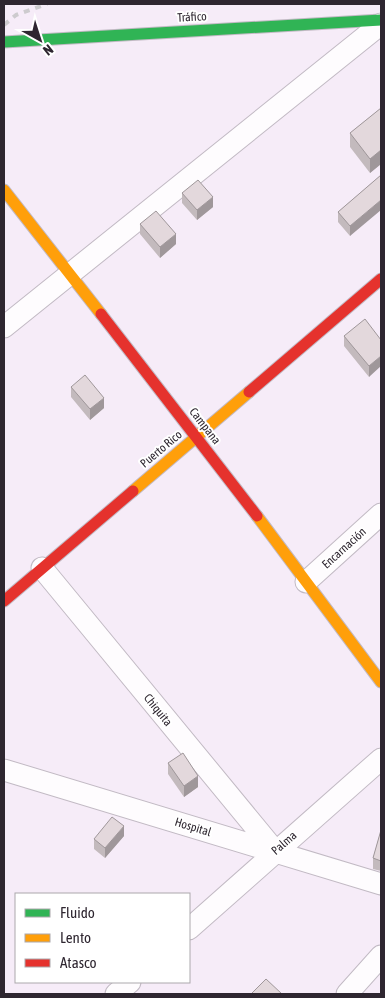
<svg xmlns="http://www.w3.org/2000/svg" width="385" height="998" font-family="'Asap Condensed',sans-serif">
<rect width="100%" height="100%" fill="#f6ecf8"/>
<g fill="none" stroke-linecap="round" stroke-linejoin="round">
<!-- street casing -->
<g stroke="#c2bac4" stroke-width="23">
<path id="street" d="M4,327L381,24
M42,568L275,851
M306,582L381,514
M4,770L381,884
M189,929L381,759
M116,994L130,982
M347,994L381,956"/>
</g>
<!-- fast casing -->
<g stroke="#c2bac4" stroke-width="13">
<path id="fast" d="M4,42L381,20"/>
</g>
<!-- slow casing -->
<g stroke="#c2bac4" stroke-width="13">
<path id="slow" d="M4,190L101,314
M133,491L249,392
M257,516L381,682"/>
</g>
<!-- jam casing -->
<g stroke="#c2bac4" stroke-width="13">
<path id="jam" d="M101,314L257,516
M249,392L381,279
M4,601L133,491"/>
</g>
<!-- street -->
<use href="#street" stroke="#fefcfe" stroke-width="21"/>
<!-- fast -->
<use href="#fast" stroke="#30b455" stroke-width="11"/>
<!-- slow -->
<use href="#slow" stroke="#ff9f0a" stroke-width="11"/>
<!-- jam -->
<use href="#jam" stroke="#e5322d" stroke-width="11"/>
<!-- rail -->
<path stroke="#cdcbce" stroke-width="4" stroke-dasharray="6 6" stroke-linecap="butt" d="M4,25L16,15L47,4"/>
</g>
<!-- wall -->
<path fill="#c3babd" d="M381,108V164L370,173L350,147V133Z
M381,175L350,236L338,222V212Z
M182,193L213,207L197,220L182,203Z
M140,224L176,244L160,258L140,234Z
M344,336L381,340L369,377L344,346Z
M71,387L104,408L90,420L71,397Z
M168,763L198,787L184,797L168,774Z
M381,830V871L373,869V858Z
M124,836L105,858L94,849V839Z"/>
<!-- shaded-wall -->
<path fill="#9f979a" d="M381,150V164L370,173V159Z
M213,197V207L197,220V210Z
M381,200V210L350,236V226Z
M176,234V244L160,258V247Z
M381,356V366L369,377V366Z
M104,398V408L90,420V409Z
M198,776V787L184,797V786Z
M124,826V836L105,858V848Z"/>
<!-- building -->
<path fill="#e3d8dc" stroke="#9f979a" d="M381,108V150L370,159L350,133Z
M381,175V200L350,226L338,212Z
M198,180L213,197L197,210L182,193Z
M156,211L176,234L160,247L140,224Z
M365,319L381,340V356L369,366L344,336Z
M85,375L104,398L90,409L71,387Z
M183,753L198,776L184,786L168,763Z
M112,817L124,826L105,848L94,839Z
M381,830V861L373,858Z
M266,979L282,994H251Z"/>
<g text-anchor="middle" stroke-width="4" stroke-linejoin="round" paint-order="stroke">
<!-- street labels -->
<g font-size="12" fill="#2e2630" stroke="#fff">
<text transform="translate(192 17) rotate(-3)" y="4">Tráfico</text>
<text transform="translate(205 426) rotate(52)" y="4">Campana</text>
<text transform="translate(161 449) rotate(-40)" y="4">Puerto Rico</text>
<text transform="translate(344 548) rotate(-42)" y="4">Encarnación</text>
<text transform="translate(158 710) rotate(51)" y="4">Chiquita</text>
<text transform="translate(193 827) rotate(17)" y="4">Hospital</text>
<text transform="translate(284 843) rotate(-41)" y="4">Palma</text>
</g>
</g>
<!-- border -->
<rect width="385" height="998" fill="none" stroke="#2e2630" stroke-width="10"/>
<!-- legend -->
<rect x="15" y="893" width="175" height="90" fill="#ffffff" stroke="#aba8ac"/>
<rect x="25" y="909" width="25" height="8" fill="#30b455" stroke="#aba8ac"/>
<text x="60" y="918" font-size="15" fill="#2e2630">Fluido</text>
<rect x="25" y="934" width="25" height="8" fill="#ff9f0a" stroke="#aba8ac"/>
<text x="60" y="943" font-size="15" fill="#2e2630">Lento</text>
<rect x="25" y="959" width="25" height="8" fill="#e5322d" stroke="#aba8ac"/>
<text x="60" y="968" font-size="15" fill="#2e2630">Atasco</text>
<!-- north arrow -->
<g transform="translate(40 40) rotate(141)" stroke="#ffffff" stroke-width="4" paint-order="stroke">
<path d="M0-4L9 19L0 12L-9 19Z" fill="#2e2630"/>
<text y="-8" font-size="14" font-weight="bold" text-anchor="middle" fill="#2e2630">N</text>
</g>
</svg>
